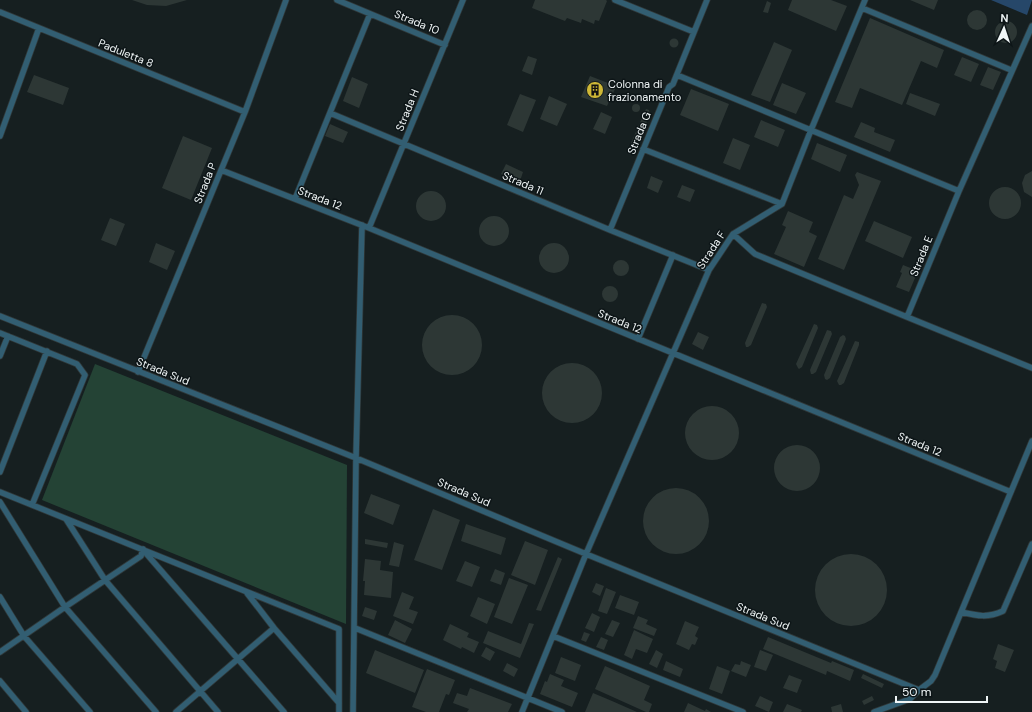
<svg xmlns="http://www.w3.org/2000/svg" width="1032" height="712" font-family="'DM Sans',sans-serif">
<rect width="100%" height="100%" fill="#161f20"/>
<!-- green -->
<path fill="#244335" d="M95,364L347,465L346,624L42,500Z"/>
<!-- water -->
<path fill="#264769" d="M991,0H1032L1027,15Z"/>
<!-- building -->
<path fill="#2d3735" d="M132,0H187L166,6L147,5Z
M535,0H606L607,1L599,21L595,20L594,24L582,19L581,23L567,18L565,21L532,8Z
M792,0H831L847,6L836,31L788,10Z
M910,0H938L934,10Z
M767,1L771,3L768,13L763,12Z
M967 20a10 10 0 1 1 20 0a10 10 0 1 1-20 0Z
M870,18L944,50L937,68L921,61L902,105L860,88L852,108L835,102Z
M995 32a11 11 0 1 1 22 0a11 11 0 1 1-22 0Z
M669.5 43a4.5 4.5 0 1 1 9 0a4.5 4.5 0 1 1-9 0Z
M774,42L792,50L770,102L751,95Z
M528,56L537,59L532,75L522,71Z
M962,57L979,64L971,82L954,75Z
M988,67L1001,72L993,90L980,85Z
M34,75L69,88L63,105L27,92Z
M590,76L608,83L607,86L615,89L607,106L581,97Z
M352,77L368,84L359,108L343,101Z
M782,83L806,93L796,114L773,105Z
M691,89L729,104L718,131L680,115Z
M910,93L940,104L935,116L906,104Z
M520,94L536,100L523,132L507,125Z
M549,96L567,104L557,126L540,119Z
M632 108a4 4 0 1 1 8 0a4 4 0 1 1-8 0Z
M646,109L649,110L650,114L637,146L635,147H632L631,143Z
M601,112L612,117L605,134L593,129Z
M761,120L785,130L778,147L754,137Z
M861,122L875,128L874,132L895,140L890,152L854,137Z
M330,124L348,132L343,143L325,136Z
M183,136L212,148L191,200L162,188Z
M733,138L750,145L740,170L723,163Z
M817,143L847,155L840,172L811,159Z
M506,164L523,172L520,181L501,174Z
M1032,171V197L1024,192L1022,183L1025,175Z
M857,172L881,181L844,270L818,259L844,195L853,199L859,185L855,175Z
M651,176L663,181L658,193L647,188Z
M682,185L695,190L690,202L677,197Z
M989 203a16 16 0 1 1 32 0a16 16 0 1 1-32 0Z
M416 206a15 15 0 1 1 30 0a15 15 0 1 1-30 0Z
M788,211L813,222L809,232L817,236L804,267L774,254L786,227L782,225Z
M479 231a15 15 0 1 1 30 0a15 15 0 1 1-30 0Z
M110,218L125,224L116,246L101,240Z
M874,221L912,237L903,258L865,241Z
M156,243L175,251L167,270L149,262Z
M539 258a15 15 0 1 1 30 0a15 15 0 1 1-30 0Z
M613 268a8 8 0 1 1 16 0a8 8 0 1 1-16 0Z
M903,265L918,271L909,292L896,287L902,273L900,272Z
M602 294a8 8 0 1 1 16 0a8 8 0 1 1-16 0Z
M762,303L766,304L767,307L751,345L748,347H746L745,343Z
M422 345a30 30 0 1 1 60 0a30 30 0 1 1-60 0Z
M814,324L817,325L818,328L802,367L799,369L798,368L796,364Z
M827,330L831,331L832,334L816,372L813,374H811L810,370Z
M698,332L709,337L703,350L692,344Z
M843,335L845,336L846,339L830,378L827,380L825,379L824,375L840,337Z
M855,341L859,342V345L844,383L841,385H839L837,381Z
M542 393a30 30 0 1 1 60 0a30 30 0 1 1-60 0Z
M685 433a27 27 0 1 1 54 0a27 27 0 1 1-54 0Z
M774 468a23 23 0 1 1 46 0a23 23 0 1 1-46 0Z
M643 521a33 33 0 1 1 66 0a33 33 0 1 1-66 0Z
M371,494L400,505L393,525L364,513Z
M433,509L460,520L442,570L414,560Z
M466,524L506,538L501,555L461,541Z
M365,539L388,543L387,548L365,544Z
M525,541L548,550L535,585L511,575Z
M394,542L404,545L399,567L389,565Z
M815 590a36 36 0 1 1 72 0a36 36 0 1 1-72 0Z
M558,557L562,559L541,611L536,610Z
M365,559L381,561L380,570L393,572L391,598L364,595L365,581H363Z
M465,561L480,567L472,587L456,581Z
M495,569L505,573L501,585L490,581Z
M509,578L528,585L512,624L494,617Z
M596,583L604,586L600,596L592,592Z
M606,588L616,592L607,614L598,611Z
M402,592L414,597L409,609L418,612L413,624L393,616Z
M620,595L639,602L634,615L615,608Z
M478,597L495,604L487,624L470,616Z
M365,607L377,611L374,620L362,616Z
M592,613L600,617L594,632L585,628Z
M638,616L648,620L646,624L657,629L654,636L633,628Z
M395,620L412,629L405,643L388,635Z
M612,620L620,623L613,637L605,634Z
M685,621L699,627L695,636L698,638L695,645L692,644L689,650L676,644Z
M529,623L534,624L520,658L483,643L488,631L521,644Z
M450,624L469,633L467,637L479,642L474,653L462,647L461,649L443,640Z
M634,630L653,639L647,653L636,649L632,659L624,655Z
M584,632L590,634L586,642L581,640Z
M601,637L608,640L604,650L596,647Z
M768,637L831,663L832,661L854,670L850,681L827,671L826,675L763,649Z
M998,644L1014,650L1005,672L995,668L997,661L993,659Z
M486,647L495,652L490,661L481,656Z
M375,650L424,670L415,693L366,673Z
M656,650L663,654L657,668L649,664Z
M760,650L773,655L766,671L754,667Z
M561,657L581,665L575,681L555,673Z
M666,661L683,669L680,677L663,670Z
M741,661L751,665L746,677L731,671L735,664L740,665Z
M507,663L518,669L514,677L503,671Z
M605,666L650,686L644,700L652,704L649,712H646L595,689Z
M717,666L730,671L722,694L709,689Z
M427,669L455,680L449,695L446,694L439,712H426L412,707Z
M550,674L564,680L561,686L578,693L572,707L540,694L545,681L547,682Z
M863,674L884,684L882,688L861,678Z
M789,675L802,680L797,693L783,688Z
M470,688L512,704L508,712H467L469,709L453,703L457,693L467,696Z
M593,693L612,701L637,712H585Z
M760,696L773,702L769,712L755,706Z
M872,696L874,700L864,705L862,701Z
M688,703L705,711L706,709L711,712H684Z
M787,704L802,710L801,712H783Z
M841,704L843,712H832L831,707Z"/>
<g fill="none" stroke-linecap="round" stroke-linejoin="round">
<!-- service casing -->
<g stroke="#30393a" stroke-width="7">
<path id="service" d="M337,0L445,45
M615,0L694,32
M862,8L1011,70
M0,12L245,112
M677,75L959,191
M330,113L610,230L709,270
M0,136L39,28
M643,149L782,204
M221,170L369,228L1011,492
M295,199L370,14
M369,228L463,0
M610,230L669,87L673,84L707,0
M733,234L755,254L907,317L959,191L1032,26
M0,316L356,458L586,554L919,690
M907,317L1032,368
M0,333L77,364L85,375L32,505
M638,339L673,255
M0,356L8,336
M138,372L245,112L286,0
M0,472L47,351
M0,492L339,629V712
M0,502L65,607L156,712
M66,519L105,580L218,712
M144,551L284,712
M247,593L274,628L339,703
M0,597L24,636L90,712
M961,612C978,616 988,618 1003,611L1032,544
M355,628L562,712
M553,636L743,712
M0,652L65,607L141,556L143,549
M0,681L26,712
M176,712L274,628
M353,712L356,458L362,225
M522,712L586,554L709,270L733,234L782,204L811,130L865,0
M874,712L910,699L919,690L931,681L935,675L1032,441"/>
</g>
<!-- service -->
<use href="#service" stroke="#325e72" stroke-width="5.5"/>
</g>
<!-- icons -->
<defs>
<g id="building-disc" transform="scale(0.9)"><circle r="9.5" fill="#cfb837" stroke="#0d1517"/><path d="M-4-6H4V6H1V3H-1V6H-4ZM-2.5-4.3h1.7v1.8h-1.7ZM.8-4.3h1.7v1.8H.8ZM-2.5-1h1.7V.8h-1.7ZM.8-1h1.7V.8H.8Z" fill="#111"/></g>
</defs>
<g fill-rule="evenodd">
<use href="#building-disc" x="595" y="90"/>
</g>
<g text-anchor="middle" stroke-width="3" stroke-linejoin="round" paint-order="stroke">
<!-- street labels -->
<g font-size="11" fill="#eff5f6" stroke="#0d1517">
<text transform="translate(417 22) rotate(22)" y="4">Strada 10</text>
<text transform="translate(126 53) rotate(22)" y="4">Paduletta 8</text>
<text transform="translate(407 110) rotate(-68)" y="4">Strada H</text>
<text transform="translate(639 133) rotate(-68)" y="4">Strada G</text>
<text transform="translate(205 183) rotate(-68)" y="4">Strada P</text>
<text transform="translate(523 183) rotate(23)" y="4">Strada 11</text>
<text transform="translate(320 198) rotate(21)" y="4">Strada 12</text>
<text transform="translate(711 250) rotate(-57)" y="4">Strada F</text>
<text transform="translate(921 256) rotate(-68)" y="4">Strada E</text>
<text transform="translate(620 321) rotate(22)" y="4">Strada 12</text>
<text transform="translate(163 371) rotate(22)" y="4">Strada Sud</text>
<text transform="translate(920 444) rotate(22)" y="4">Strada 12</text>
<text transform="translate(464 492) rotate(23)" y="4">Strada Sud</text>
<text transform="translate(763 616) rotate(22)" y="4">Strada Sud</text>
</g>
<!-- poi labels -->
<g font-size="11" fill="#eff5f6" stroke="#0d1517" text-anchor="start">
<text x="608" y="88">Colonna di<tspan x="608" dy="13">frazionamento</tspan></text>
</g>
</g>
<!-- north arrow -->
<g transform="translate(1004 28) rotate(3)" stroke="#0d1517" stroke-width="3" paint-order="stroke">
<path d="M0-3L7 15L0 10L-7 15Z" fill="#eff5f6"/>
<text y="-6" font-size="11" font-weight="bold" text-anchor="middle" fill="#eff5f6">N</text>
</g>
<!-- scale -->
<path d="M896 696v6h91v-6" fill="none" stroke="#eff5f6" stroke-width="2"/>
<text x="902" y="696" font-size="12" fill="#eff5f6" stroke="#0d1517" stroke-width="3" paint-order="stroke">50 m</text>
</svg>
